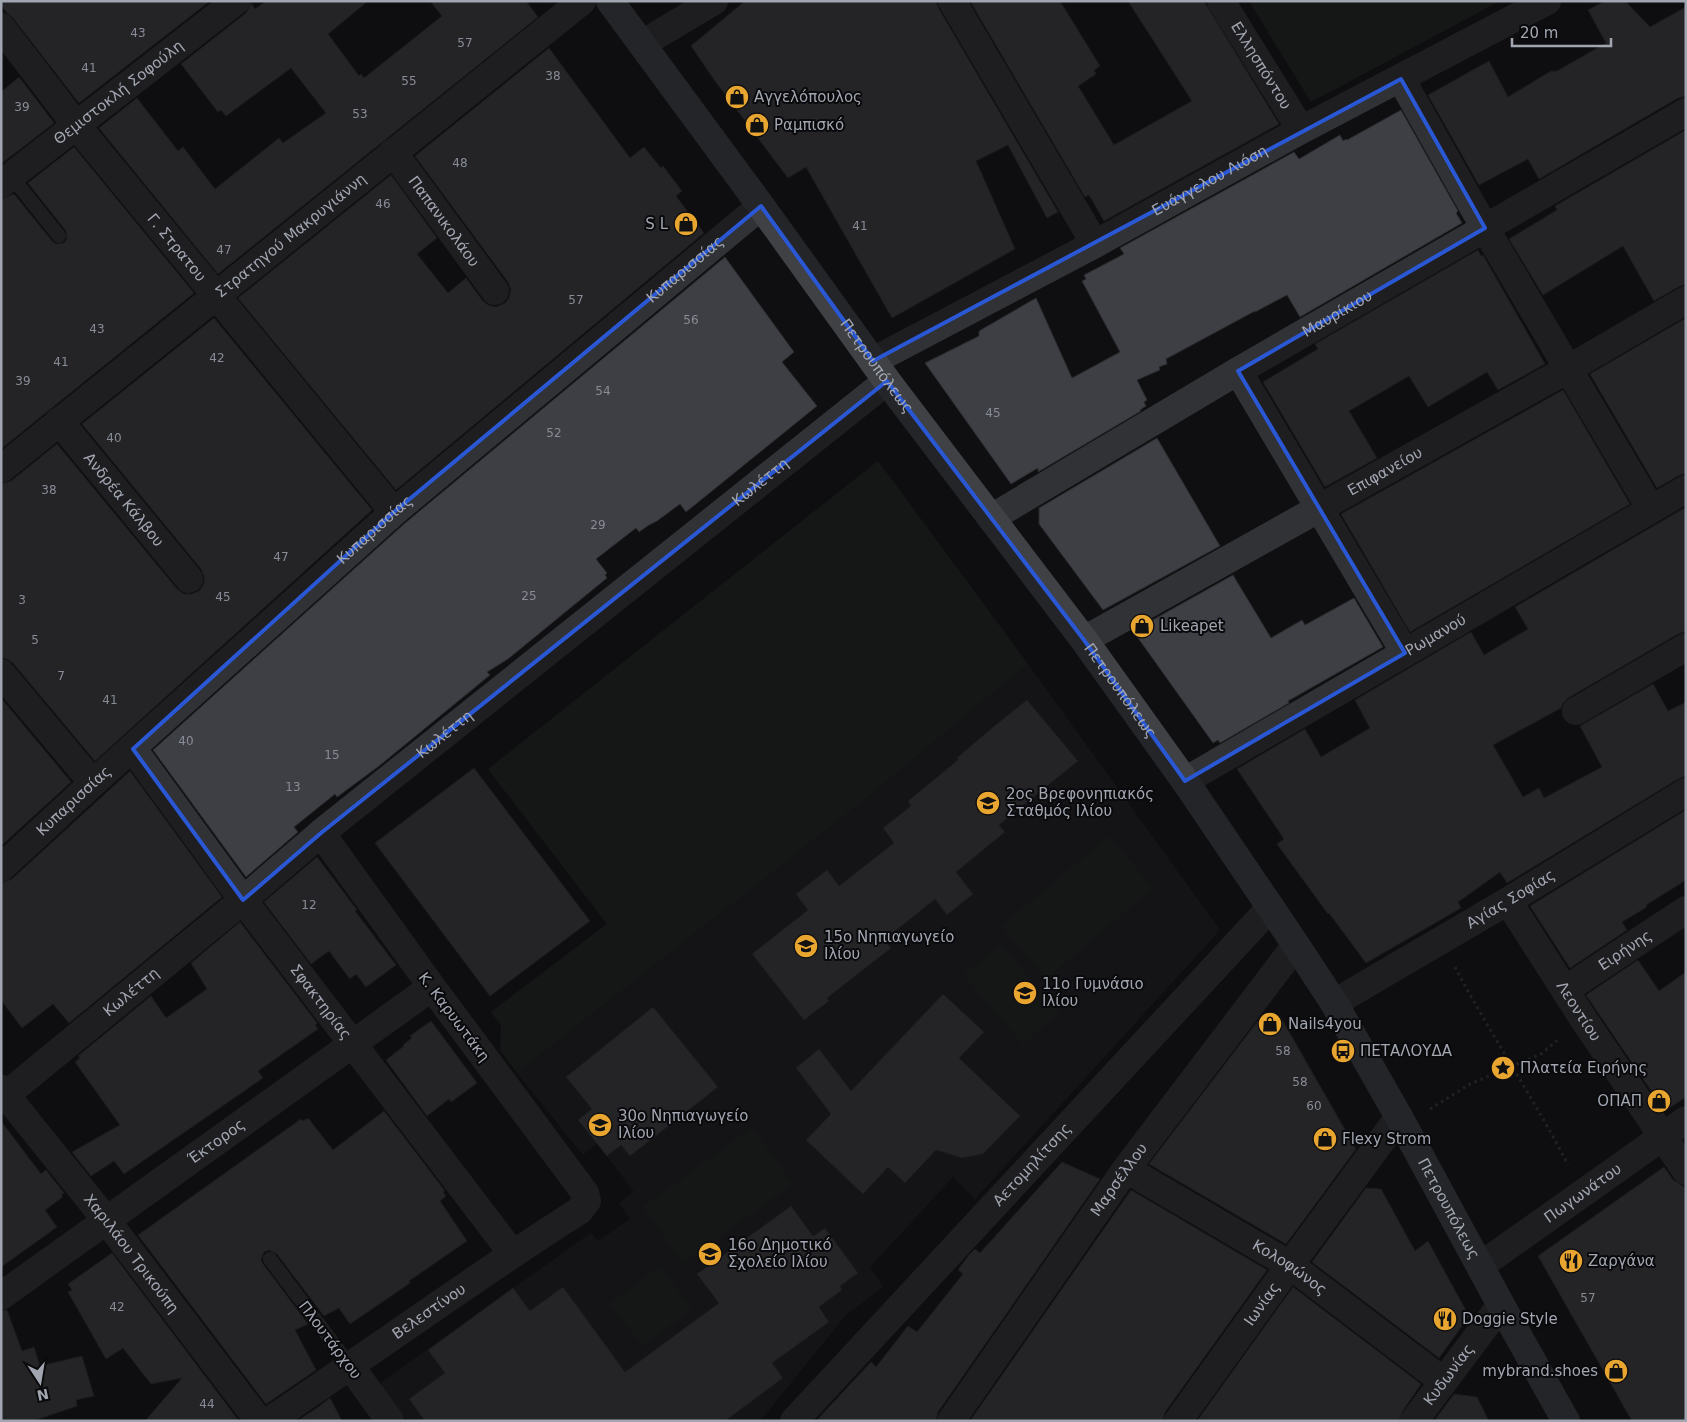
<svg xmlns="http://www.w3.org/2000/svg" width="1687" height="1422" font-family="'DejaVu Sans',sans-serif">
<rect width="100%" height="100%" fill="#0f0f11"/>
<!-- built -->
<path fill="#1b1c1e" d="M1028,664L1220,930L975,1199L953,1177L870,1267L883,1287L845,1316L760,1421H406L379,1384L591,1233L598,1241L630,1219L619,1203L634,1192L607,1156L597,1143L583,1155L517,1073L853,809Z"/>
<!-- green -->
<path fill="#1c231d" d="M1249,1H1500L1311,102Z
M878,461L1028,664L853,809L517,1073L500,1050L501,1025L491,1012L607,924L488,769Z
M1109,836L1153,888L1047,978L1002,926Z
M1001,945L1059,1013L1023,1044L964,975Z
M752,1128L793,1184L683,1263L643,1207Z
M660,1266L692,1309L643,1346L610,1304Z"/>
<!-- building -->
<path fill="#3e3f44" stroke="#292a2d" d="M1,1H210L79,103L13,18L7,13L1,5Z
M266,1H368L328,34L359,76L361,74L364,78L442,16L430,1H526L538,17L218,274L99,128L137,98L178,151L183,147L215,189L279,138L283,143L326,113L291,68L226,116L221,110L218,112L181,64L246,13L251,3L255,9Z
M745,1H936L939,9L1058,212L1047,218L1008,145L976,161L1015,249L892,318L806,167L788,178L715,81L691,46Z
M970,1H1060L1100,66L1094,70L1096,74L1078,86L1114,145L1192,101L1128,1H1204L1279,124L1104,221L1089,195L1085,197Z
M1605,1H1625L1650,27L1686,7V96L1678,98L1539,179L1528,159L1479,185L1428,95L1489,61L1508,97L1551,71H1557L1606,43L1588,10Z
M549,48L630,158L644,147L661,168L663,166L682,191L676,196L704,233L396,490L238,298L391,175L437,238L417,254L448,293L466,278L482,300L488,305L496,307L505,303L509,298L511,290L508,282L415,156Z
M19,77L54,123L1,164V92Z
M1401,110L1458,211L1456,213L1462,223L1300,317L1287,295L1255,312V311L1166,359L1167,364L1159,367L1160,370L1137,380L1147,400L1144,402L1146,406L1140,410L1141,411L1038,472V468L1011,484L925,363L979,336V331L1036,298L1072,378L1120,352L1082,281L1086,279L1084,275L1124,254L1120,248L1294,152L1299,159L1340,135L1343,141L1346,139L1347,140Z
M1686,130V284L1678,287L1654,301L1623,246L1543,295L1509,239L1557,210L1555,206Z
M74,147L194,293L1,449V199L14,194L52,241L56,244L64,243L67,239L66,231L28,183Z
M1478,250L1481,256L1483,255L1545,364L1498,390L1487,372L1428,407L1409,376L1349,411L1377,458L1325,487L1263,382L1318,349L1315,344Z
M725,257L794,352L782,362L817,406L686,512L680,504L657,521L649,525L639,532L636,528L596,559L607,573L605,575L607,578L508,659L487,672L490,675L379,766L337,797L335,794L294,827L298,832L246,877L153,750L404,524Z
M214,318L372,510L95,761L13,663L7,659L1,658V484L11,481L57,444L177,589L184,594H192L199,591L204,584V576L201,569L82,424Z
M1686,318V473L1678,476L1657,488L1590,374Z
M1563,390L1630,504L1410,632L1341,514Z
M1157,438L1220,546L1103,610L1039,524V508Z
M1686,507V631L1678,634L1568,698L1563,703L1561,708L1493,745L1523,797L1539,788L1544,798L1602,767L1580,726L1653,684L1668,711L1686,702V776L1678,779L1507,883L1500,872L1458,902L1461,908L1366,963L1329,913L1328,914L1277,844L1284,839L1237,769L1305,729L1321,757L1370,728L1355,700L1471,632L1484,655L1528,629L1515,607Z
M1233,575L1271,638L1302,620L1305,625L1354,598L1383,647L1288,701L1289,703L1220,743L1218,740L1213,743L1133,631Z
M1,698L71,782L1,846Z
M1027,700L1078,761L999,825L1005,832L956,872L973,894L947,915L935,899L884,940L891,948L827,998L829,1001L804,1020L752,954L808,910L796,894L827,870L839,886L894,843L883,828L911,806L908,801L958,760L957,758L993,727Z
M474,768L590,921L490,996L375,843Z
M130,771L222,897L69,1023L53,1004L22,1028L1,1000V883L12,879Z
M1686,810V880L1646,905L1647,907L1622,922L1627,930L1570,968L1530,906Z
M317,857L357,910L355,911L396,965L366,987L356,974L350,979L329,951L311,964L264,902Z
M240,922L317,1023L315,1025L318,1029L258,1071L263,1078L124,1174L114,1161L91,1176L72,1152L120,1125L75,1062L80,1058L78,1056L151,996L166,1018L207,989L191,963Z
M1638,960L1659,991L1686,972V1097L1665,1111L1586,995Z
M943,994L984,1032L959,1058L1020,1116L983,1154L962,1158L936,1150L905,1183L888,1167L863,1194L806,1140L831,1114L796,1068L819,1049L851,1091Z
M653,1007L718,1087L630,1156L621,1145L607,1156L578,1120L592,1109L566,1077Z
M1263,1014L1280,1016L1356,1149L1286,1244L1149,1164Z
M431,1021L477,1083L451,1102L449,1099L427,1116L386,1060L404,1046L403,1045L412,1038L410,1036Z
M384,1111L445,1191L443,1192L446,1196L440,1201L467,1241L409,1281L410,1283L350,1324L339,1308L324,1316L277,1254L269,1250L264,1252L261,1260L263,1264L308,1324L295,1330L316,1370L266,1404L138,1235L301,1119L303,1121L308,1118L333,1150Z
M1,1121L41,1174L46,1170L64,1193L61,1195L63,1197L45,1210L57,1227L1,1267Z
M1062,1162L1100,1179L938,1412L936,1421H816L871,1362L876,1367L908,1326L917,1332L963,1274L958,1270L969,1255L975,1249L980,1253Z
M1664,1167L1673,1180L1686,1188V1421H1632L1538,1256Z
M1366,1188L1381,1189L1415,1251L1428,1241L1469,1316L1439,1358L1312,1262Z
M1131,1190L1267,1270L1165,1412L1163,1421H970Z
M791,1206L813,1236L825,1228L858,1273L840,1286L842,1290L819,1307L829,1322L772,1363L783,1378L725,1421H425L409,1399L445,1373L428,1350L513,1288L530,1311L563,1287L625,1372L719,1303L697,1274Z
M112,1253L239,1421H145L182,1378L151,1384L123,1348L106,1359L68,1292L72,1290L68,1284Z
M1293,1287L1421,1384L1402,1412L1399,1421H1197Z
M7,1310L22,1351L34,1347L40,1366L82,1356L94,1396L76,1400L77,1406L33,1421H1V1311Z
M1454,1394L1477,1397L1489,1421H1434Z
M330,1398L342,1421H297L317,1408Z"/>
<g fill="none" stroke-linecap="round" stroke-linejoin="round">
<!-- path -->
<path stroke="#37383c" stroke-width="3" stroke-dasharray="2.5 4" stroke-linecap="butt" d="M1455,967C1490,1034 1534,1098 1568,1165
M1430,1109L1470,1084L1541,1054L1560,1038"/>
<!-- lane -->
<path stroke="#313235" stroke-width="14" d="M11,176L59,236
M270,1259L351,1367"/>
<!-- street -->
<g stroke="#313235" stroke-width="28">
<path d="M952,1L1095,244"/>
<path id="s1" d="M1221,1L1301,130"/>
<path id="s2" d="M1,27L76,125L394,512"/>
<path d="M642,44L714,1"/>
<path d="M1401,79L1485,228L1651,509"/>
<path id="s3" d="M393,152L495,291"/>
<path id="s4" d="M1,184L236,1"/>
<path id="s5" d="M873,361L1095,244L1301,130L1547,1"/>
<path d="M1238,371L1405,653"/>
<path id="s6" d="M59,421L189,579"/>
<path id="s7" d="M1,469L582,1"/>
<path id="s8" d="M991,518L1238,371L1686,112"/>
<path id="s9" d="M1084,640L1568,369L1686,300"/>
<path d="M1,673L93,783"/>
<path d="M1576,711L1686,647"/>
<path id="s10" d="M133,749L243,900L512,1253"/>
<path id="s11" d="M1185,781L1686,489"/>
<path id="s12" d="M1,868L93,783L394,512L761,206"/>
<path id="s13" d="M1508,901L1584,1020L1686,1171"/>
<path id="s14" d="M1565,990L1686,910"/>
<path id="s15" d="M1334,1003L1508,901L1686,792"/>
<path id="s16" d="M1,1089L107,1221L259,1421"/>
<path id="s17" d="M6,1095L243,900L321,833L887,381"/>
<path id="s18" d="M1126,1169L1290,1265L1443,1381"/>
<path id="s19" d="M1480,1266L1686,1120"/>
<path id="s20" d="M1,1296L432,987"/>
<path d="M351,1367L390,1421"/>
<path id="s21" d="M269,1421C373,1352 473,1278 579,1211L587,1201L585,1193L432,987L321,833"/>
<path id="s22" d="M794,1421L1271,907"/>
<path id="s23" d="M951,1421L1126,1169L1296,945"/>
<path id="s24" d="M1178,1421L1290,1265L1399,1117"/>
<path id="s25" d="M1414,1421L1501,1305"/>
</g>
<!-- secondary -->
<path stroke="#3f4145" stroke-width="28" id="s26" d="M610,1L761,206L887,381L1084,640L1185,781L1296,945L1334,1003L1399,1117L1501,1305L1566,1421"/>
</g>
<!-- marked area -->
<path d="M0 0H1687V1422H0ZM1401,79L1485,228L1238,371L1405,653L1185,781L1084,640L887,381L321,833L243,900L133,749L394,512L761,206L873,361Z" fill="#0f0f11" fill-opacity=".55" fill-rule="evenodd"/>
<path fill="none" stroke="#2a57d4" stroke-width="4" stroke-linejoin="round" d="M1401,79L1485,228L1238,371L1405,653L1185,781L1084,640L887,381L321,833L243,900L133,749L394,512L761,206L873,361Z"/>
<!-- icons -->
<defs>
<g id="shop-disc" transform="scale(1.25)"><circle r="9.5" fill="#e8a530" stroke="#0a0a0c"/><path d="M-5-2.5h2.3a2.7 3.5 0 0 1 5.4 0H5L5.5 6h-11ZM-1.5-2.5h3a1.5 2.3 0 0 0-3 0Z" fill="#111"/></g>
<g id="school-disc" transform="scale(1.25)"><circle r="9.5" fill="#e8a530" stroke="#0a0a0c"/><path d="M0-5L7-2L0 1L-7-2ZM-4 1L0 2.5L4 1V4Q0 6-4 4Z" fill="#111"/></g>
<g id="bus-disc" transform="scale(1.25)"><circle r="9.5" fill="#e8a530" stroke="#0a0a0c"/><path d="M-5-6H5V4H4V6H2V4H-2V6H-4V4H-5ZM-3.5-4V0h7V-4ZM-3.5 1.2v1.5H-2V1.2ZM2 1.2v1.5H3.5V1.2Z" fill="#111"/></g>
<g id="sight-disc" transform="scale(1.25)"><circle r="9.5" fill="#e8a530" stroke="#0a0a0c"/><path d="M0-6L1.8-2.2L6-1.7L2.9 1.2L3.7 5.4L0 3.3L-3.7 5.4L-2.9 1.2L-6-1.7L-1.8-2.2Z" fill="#111"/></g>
<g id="restaurant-disc" transform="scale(1.25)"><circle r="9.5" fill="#e8a530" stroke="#0a0a0c"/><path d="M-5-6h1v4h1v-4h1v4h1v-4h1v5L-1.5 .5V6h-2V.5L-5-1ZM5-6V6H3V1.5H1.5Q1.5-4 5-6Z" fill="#111"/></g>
</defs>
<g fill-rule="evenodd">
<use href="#shop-disc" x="737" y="97"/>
<use href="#shop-disc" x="757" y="125"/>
<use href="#shop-disc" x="686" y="224"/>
<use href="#shop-disc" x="1142" y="626"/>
<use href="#school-disc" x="988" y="803"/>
<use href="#school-disc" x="806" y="946"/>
<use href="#school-disc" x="1025" y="993"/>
<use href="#shop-disc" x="1270" y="1024"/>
<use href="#bus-disc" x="1343" y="1051"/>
<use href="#sight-disc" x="1503" y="1068"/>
<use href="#shop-disc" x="1659" y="1101"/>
<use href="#school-disc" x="600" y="1125"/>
<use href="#shop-disc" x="1325" y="1139"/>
<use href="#school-disc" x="710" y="1254"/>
<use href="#restaurant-disc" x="1571" y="1261"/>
<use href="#restaurant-disc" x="1445" y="1319"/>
<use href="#shop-disc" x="1616" y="1371"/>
</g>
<g text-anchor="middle" stroke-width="4" stroke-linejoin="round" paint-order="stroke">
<!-- number labels -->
<g font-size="12" fill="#888c96">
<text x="138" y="37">43</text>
<text x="465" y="47">57</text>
<text x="89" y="72">41</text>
<text x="553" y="80">38</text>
<text x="409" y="85">55</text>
<text x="22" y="111">39</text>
<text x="360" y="118">53</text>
<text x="460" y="167">48</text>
<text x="383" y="208">46</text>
<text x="860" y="230">41</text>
<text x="224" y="254">47</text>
<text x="576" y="304">57</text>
<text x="691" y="324">56</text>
<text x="97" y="333">43</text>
<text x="217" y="362">42</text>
<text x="61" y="366">41</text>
<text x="23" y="385">39</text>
<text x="603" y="395">54</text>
<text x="993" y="417">45</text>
<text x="554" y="437">52</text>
<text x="114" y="442">40</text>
<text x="49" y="494">38</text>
<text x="598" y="529">29</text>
<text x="281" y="561">47</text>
<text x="529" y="600">25</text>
<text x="223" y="601">45</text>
<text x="22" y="604">3</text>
<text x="35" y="644">5</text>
<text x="61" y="680">7</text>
<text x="110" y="704">41</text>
<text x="186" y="745">40</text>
<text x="332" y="759">15</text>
<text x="293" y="791">13</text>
<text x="309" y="909">12</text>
<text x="1283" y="1055">58</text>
<text x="1300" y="1086">58</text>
<text x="1314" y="1110">60</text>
<text x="1588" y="1302">57</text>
<text x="117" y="1311">42</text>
<text x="207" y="1408">44</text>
</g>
<!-- street labels -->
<g font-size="15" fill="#a1a6b1" stroke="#0a0a0c">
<text dy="5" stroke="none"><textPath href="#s1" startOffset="76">Ελλησπόντου</textPath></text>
<text dy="5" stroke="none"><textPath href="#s4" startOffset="149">Θεμιστοκλή Σοφούλη</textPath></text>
<text dy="5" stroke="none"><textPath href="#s5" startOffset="382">Ευάγγελου Λιόση</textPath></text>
<text dy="5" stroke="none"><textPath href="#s3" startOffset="86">Παπανικολάου</textPath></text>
<text dy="5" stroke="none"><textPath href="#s7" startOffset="372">Στρατηγού Μακρυγιάννη</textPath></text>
<text dy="5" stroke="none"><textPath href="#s2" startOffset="282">Γ. Στρατου</textPath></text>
<text dy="5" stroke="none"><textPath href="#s12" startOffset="909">Κυπαρισσίας</textPath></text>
<text dy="5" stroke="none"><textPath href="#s8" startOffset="402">Μαυρίκιου</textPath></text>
<text dy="5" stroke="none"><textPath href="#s26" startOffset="452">Πετρουπόλεως</textPath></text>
<text dy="5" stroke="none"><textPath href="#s9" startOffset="345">Επιφανείου</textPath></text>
<text dy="5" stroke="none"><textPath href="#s17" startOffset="972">Κωλέττη</textPath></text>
<text dy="5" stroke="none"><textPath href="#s6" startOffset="102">Ανδρέα Κάλβου</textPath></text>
<text dy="5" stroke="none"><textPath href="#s12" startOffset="504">Κυπαρισσίας</textPath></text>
<text dy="5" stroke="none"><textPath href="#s11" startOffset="290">Ρωμανού</textPath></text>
<text dy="5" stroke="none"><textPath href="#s26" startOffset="858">Πετρουπόλεως</textPath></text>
<text dy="5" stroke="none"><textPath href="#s17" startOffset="568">Κωλέττη</textPath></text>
<text dy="5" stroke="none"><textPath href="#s12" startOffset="99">Κυπαρισσίας</textPath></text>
<text dy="5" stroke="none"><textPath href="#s15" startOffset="205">Αγίας Σοφίας</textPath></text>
<text dy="5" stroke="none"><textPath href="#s14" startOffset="72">Ειρήνης</textPath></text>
<text dy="5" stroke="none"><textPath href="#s17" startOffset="162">Κωλέττη</textPath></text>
<text dy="5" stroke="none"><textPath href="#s10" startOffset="315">Σφακτηρίας</textPath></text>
<text dy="5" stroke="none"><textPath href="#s13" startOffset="131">Λεοντίου</textPath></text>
<text transform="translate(454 1017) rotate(53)" y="5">Κ. Καρυωτάκη</text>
<text dy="5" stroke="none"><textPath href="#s20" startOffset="265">Έκτορος</textPath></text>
<text dy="5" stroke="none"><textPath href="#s22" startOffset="350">Αετομηλίτσης</textPath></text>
<text dy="5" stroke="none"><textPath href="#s23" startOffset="294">Μαρσέλλου</textPath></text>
<text dy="5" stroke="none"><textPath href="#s19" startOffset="126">Πωγωνάτου</textPath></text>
<text dy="5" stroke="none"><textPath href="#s26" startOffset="1472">Πετρουπόλεως</textPath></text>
<text dy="5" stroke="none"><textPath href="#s16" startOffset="210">Χαριλάου Τρικούπη</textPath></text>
<text dy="5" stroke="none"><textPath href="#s18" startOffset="191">Κολοφώνος</textPath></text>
<text dy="5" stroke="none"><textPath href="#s24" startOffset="144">Ιωνίας</textPath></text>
<text dy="5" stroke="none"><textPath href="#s21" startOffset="194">Βελεστίνου</textPath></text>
<text transform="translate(330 1340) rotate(53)" y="5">Πλουτάρχου</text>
<text dy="5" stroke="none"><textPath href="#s25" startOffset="58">Κυδωνίας</textPath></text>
</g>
<!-- poi labels -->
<g font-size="15" fill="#a1a6b1" stroke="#0a0a0c" text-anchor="start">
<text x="754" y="102">Αγγελόπουλος</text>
<text x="774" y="130">Ραμπισκό</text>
<text x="668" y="229" text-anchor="end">S L</text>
<text x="1160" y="631">Likeapet</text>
<text x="1006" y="799">2ος Βρεφονηπιακός<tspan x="1006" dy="17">Σταθμός Ιλίου</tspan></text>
<text x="824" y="942">15ο Νηπιαγωγείο<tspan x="824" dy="17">Ιλίου</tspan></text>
<text x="1042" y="989">11ο Γυμνάσιο<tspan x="1042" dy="17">Ιλίου</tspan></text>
<text x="1288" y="1029">Nails4you</text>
<text x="1360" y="1056">ΠΕΤΑΛΟΥΔΑ</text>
<text x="1520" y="1073">Πλατεία Ειρήνης</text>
<text x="1642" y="1106" text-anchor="end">ΟΠΑΠ</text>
<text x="618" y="1121">30ο Νηπιαγωγείο<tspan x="618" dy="17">Ιλίου</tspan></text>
<text x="1342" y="1144">Flexy Strom</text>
<text x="728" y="1250">16ο Δημοτικό<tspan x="728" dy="17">Σχολείο Ιλίου</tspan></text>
<text x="1588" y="1266">Ζαργάνα</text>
<text x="1462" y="1324">Doggie Style</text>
<text x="1598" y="1376" text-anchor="end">mybrand.shoes</text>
</g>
</g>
<!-- border -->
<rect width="1687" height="1422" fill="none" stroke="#a1a6b1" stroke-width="5"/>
<!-- north arrow -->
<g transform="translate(40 1382) rotate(168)" stroke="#0a0a0c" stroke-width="4" paint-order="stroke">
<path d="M0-4L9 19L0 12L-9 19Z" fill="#a1a6b1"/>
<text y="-8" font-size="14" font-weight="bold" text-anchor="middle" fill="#a1a6b1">N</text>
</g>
<!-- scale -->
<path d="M1512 38v8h99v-8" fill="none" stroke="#a1a6b1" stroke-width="2.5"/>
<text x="1520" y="38" font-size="15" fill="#a1a6b1" stroke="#0a0a0c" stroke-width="4" paint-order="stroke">20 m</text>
</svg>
